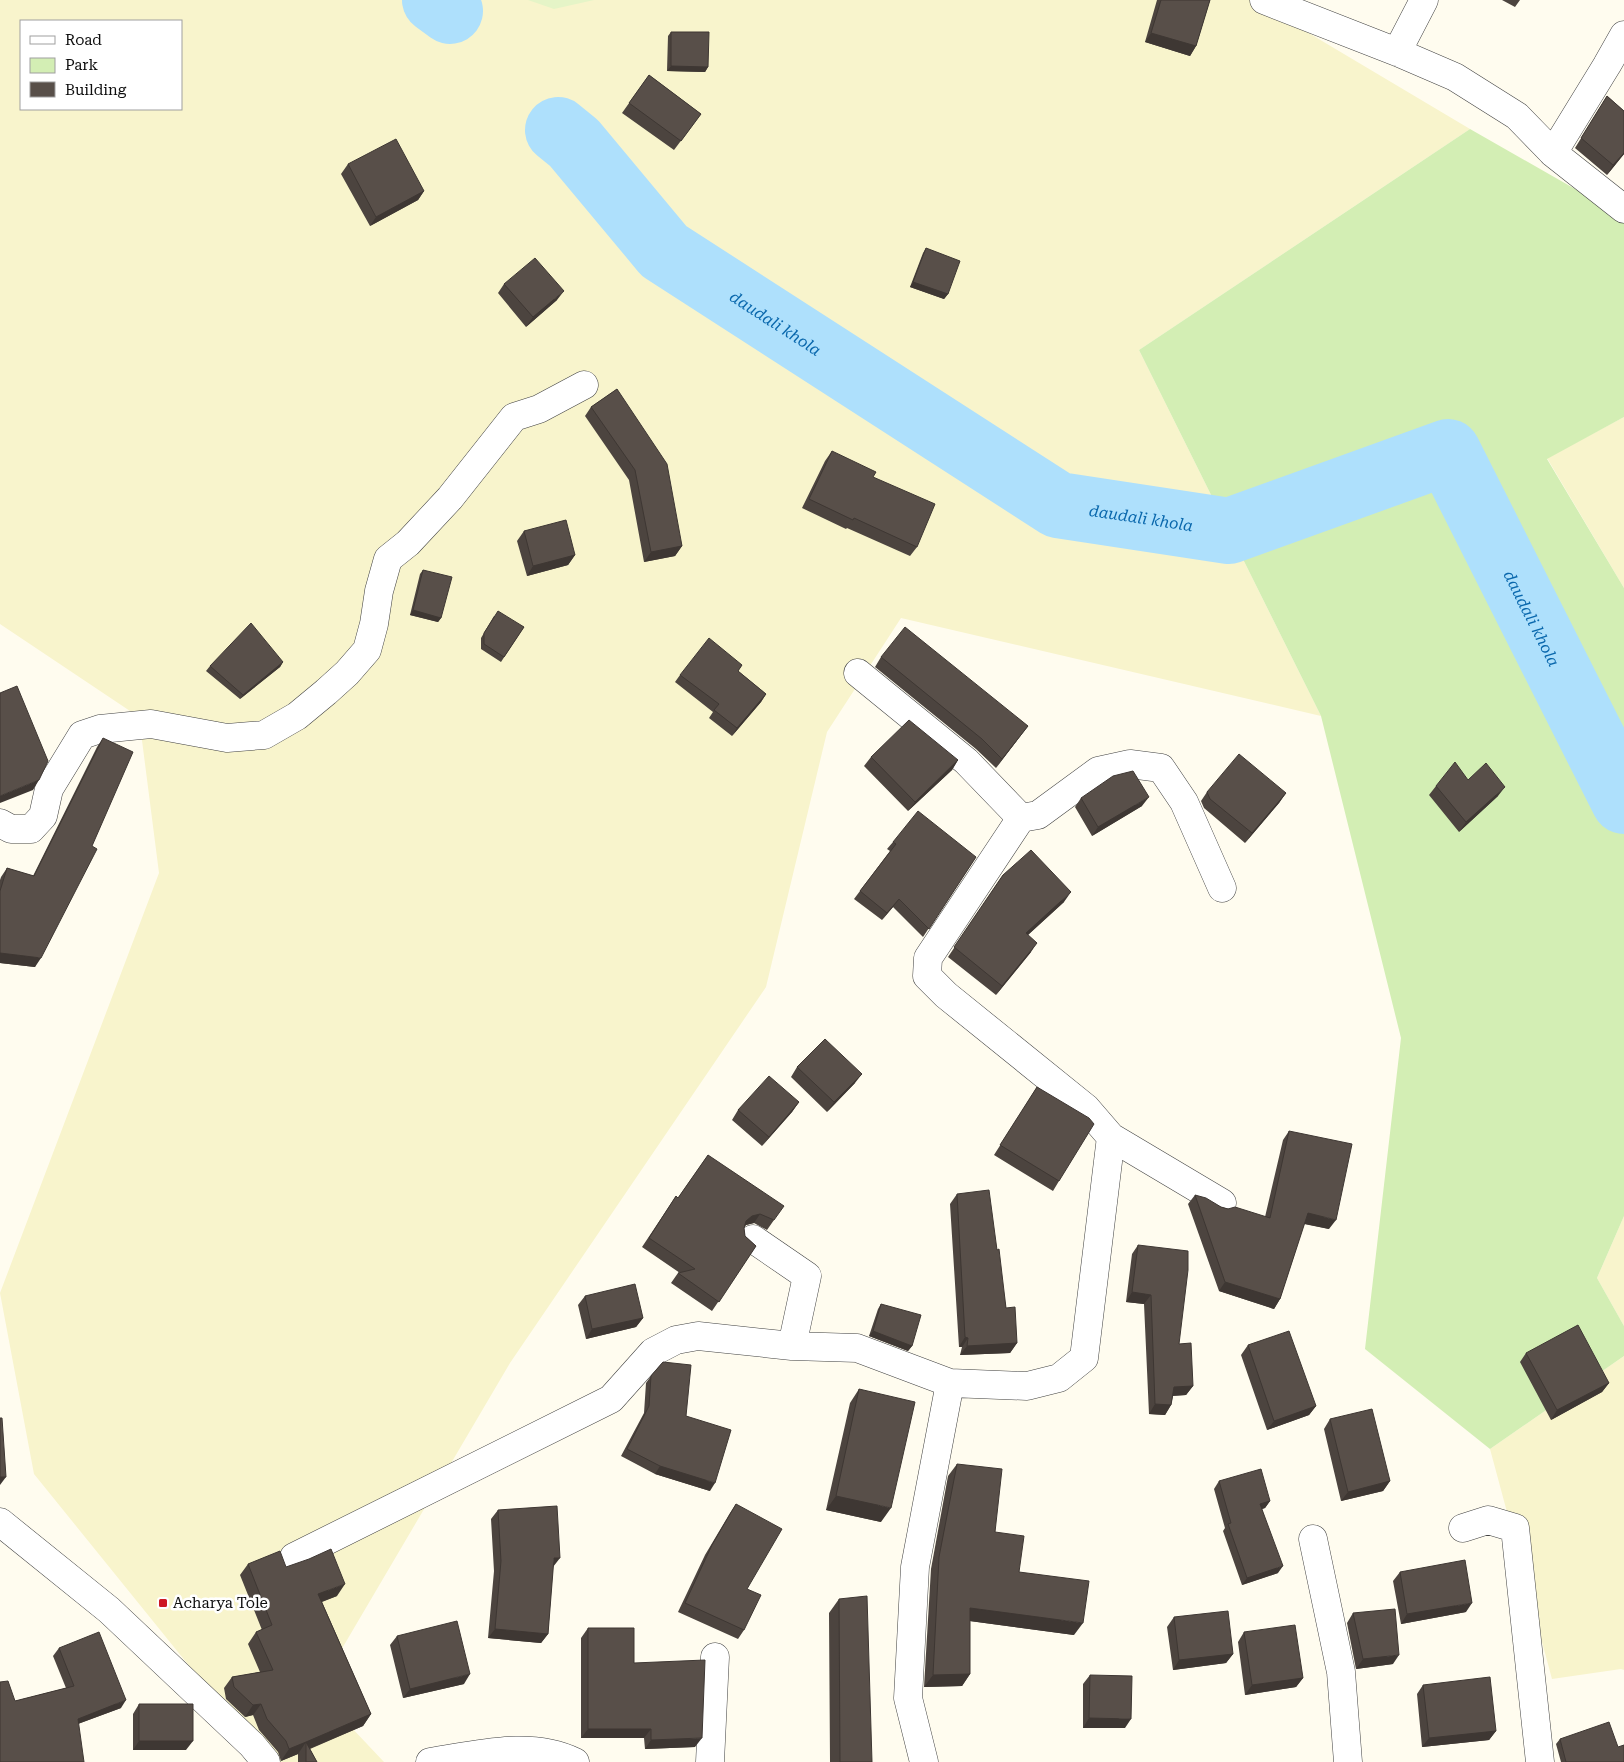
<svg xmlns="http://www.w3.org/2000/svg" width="1624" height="1762" font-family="'Roboto Serif',serif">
<rect width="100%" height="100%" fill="#fffcef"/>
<!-- farmland -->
<path fill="#f8f4cc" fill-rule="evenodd" d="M0,0H1253L1470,129L1139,350L1321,716L901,618L827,732L766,987L510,1363L317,1691L384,1762H267L34,1474L0,1293L159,873L139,717L0,624ZM21,21H181V109H21Z
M1624,417V588L1547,458Z
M1624,1216V1326L1597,1278Z
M1624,1356V1670L1621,1669L1552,1679L1490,1449Z"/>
<!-- green -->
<path fill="#d3eeb4" d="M1470,129L1624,217V417L1547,459L1624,588V1216L1597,1278L1624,1326V1356L1490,1449L1365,1349L1401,1038L1321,716L1139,350Z"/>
<!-- pitch -->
<path fill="#e5f4c7" d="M528,0H594L554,9Z"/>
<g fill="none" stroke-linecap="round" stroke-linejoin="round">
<!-- river -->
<g stroke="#aee0fc" stroke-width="66">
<path d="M435,0L450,11"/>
<path id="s1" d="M558,130L574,143L664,251L1058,505L1229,531L1448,452L1624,801"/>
</g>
<!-- minor casing -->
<g stroke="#414141" stroke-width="29">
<path id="minor" d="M1264,0L1397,52L1455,77L1517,116L1553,153L1624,209
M1397,52L1424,0
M1553,153L1607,65L1624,35
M858,673L966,761L1021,818L928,958L927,976L946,995L1086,1108L1111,1137
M1021,818L1038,815L1098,771L1130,764L1161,768L1184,802L1222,888
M0,823L11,829H31L43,816L49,789L82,735L100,729L151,724L227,738L264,735L297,716L326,692L347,673L367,650L374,624L379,591L388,559L408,543L450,498L514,417L539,409L584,385
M753,1239L807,1276L792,1346L857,1348L950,1383
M0,1522L109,1610L252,1745L266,1762
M1463,1528L1488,1520L1515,1528L1540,1762
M1313,1539L1341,1672L1348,1762
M294,1557L611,1399L653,1352L676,1340L698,1336L792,1346
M430,1762C477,1755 530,1740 575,1762
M710,1762L715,1657
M924,1762L908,1698L915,1567L950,1383L1027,1386L1059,1378L1084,1358L1111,1137L1222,1203"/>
</g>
<!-- minor -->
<use href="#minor" stroke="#fff" stroke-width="28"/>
</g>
<!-- wall -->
<path fill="#4c443f" d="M1157,0H1210L1196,46L1190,56L1145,42Z
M1502,0H1520L1515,7Z
M671,32L708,67L705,72L667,71L668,36Z
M649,75L701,114L674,150L622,113Z
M1607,96L1624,111V154L1607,175L1575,148Z
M348,164L424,191L418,200L370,226L341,174Z
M926,248L948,294L944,299L910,287L923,253Z
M504,284L557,300L526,327L498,293Z
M617,389L682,546L675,556L644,562L629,480L585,416L591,407Z
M832,451L917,547L910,556L847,528L846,529L802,508L825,461Z
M524,531L575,555L568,565L527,576L517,541Z
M423,570L441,618L438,622L410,615L420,574Z
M494,616L524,627L501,662L481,649V638Z
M881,657L1028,726L996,768L976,749L875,667Z
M283,662L280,667L240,699L206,671L210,666Z
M742,665L738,671L766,694L761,702L732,736L709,718L713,712L675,682L680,675Z
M103,738L35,967L0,963V880L1,877L7,868L33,876L97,747Z
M871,757L958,760L952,770L908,811L864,766Z
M1468,780L1498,796L1459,832L1429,795L1436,786Z
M1207,792L1286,793L1279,803L1245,843L1204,808L1201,801Z
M1081,798L1142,806L1092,836L1075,807Z
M893,842L976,857L923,937L893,907L882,920L854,899L890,851L887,849Z
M1003,875L1064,902L1028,935L1031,952L996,995L948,957Z
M797,1067L855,1083L827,1112L791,1077Z
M1037,1087L1059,1181L1053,1191L994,1155Z
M799,1102L792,1112L762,1146L732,1120L738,1110Z
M1289,1131L1329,1229L1304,1224L1280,1299L1274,1309L1219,1291L1188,1204L1195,1195L1221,1207L1265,1217L1283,1140Z
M708,1155L774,1220L767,1230L754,1223L746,1225L745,1226L744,1228L745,1236L756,1246L712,1311L671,1283L678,1273H680L642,1247L676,1196L678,1198Z
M957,1194L997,1250L1006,1308L1017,1343L1010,1353L960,1355L962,1347H959L950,1204Z
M1138,1245L1179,1344L1193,1386L1186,1395L1173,1396L1171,1405L1165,1415L1149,1414L1144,1304L1126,1302L1132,1254Z
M585,1296L643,1318L636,1327L586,1339L578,1305Z
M881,1304L912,1346L908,1351L869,1336L878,1309Z
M1248,1345L1316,1406L1309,1415L1267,1430L1241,1355Z
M1526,1353L1609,1383L1602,1392L1551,1420L1520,1362Z
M651,1376L686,1416L710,1491L655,1474L621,1456L644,1413L646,1383Z
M859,1389L881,1522L826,1510L850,1403Z
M1330,1419L1390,1481L1383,1491L1341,1501L1324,1429Z
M957,1464L995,1532L1019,1572L1074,1635L970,1621V1674L962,1686L924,1687L931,1569L948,1476Z
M1219,1481L1270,1501L1265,1508L1262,1509L1278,1573L1242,1585L1223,1531L1225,1528L1214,1489Z
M736,1504L747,1589L744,1630L738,1639L678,1612L705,1555L730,1513Z
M498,1510L553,1567L548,1634L541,1643L488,1638L494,1571L491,1519Z
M248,1564L286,1567L337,1596L322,1602L371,1714L363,1726L310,1749L317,1762H298V1754L281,1761L278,1752L259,1730L253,1715L245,1717L226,1699L224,1688L232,1677L260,1672L248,1644L256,1632L262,1630L240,1575Z
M1400,1572L1466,1612L1401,1624L1393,1581Z
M839,1599L872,1762H830L829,1613Z
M1353,1613L1393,1664L1356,1669L1347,1623Z
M1174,1617L1233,1654L1226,1663L1173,1670L1167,1627Z
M588,1628L634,1663L695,1747L645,1749L644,1738H581V1638Z
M1244,1632L1303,1678L1296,1687L1245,1695L1238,1642Z
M397,1636L464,1684L403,1698L390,1645Z
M59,1648L121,1708L78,1724L15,1701L66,1688L53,1656Z
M1090,1675L1125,1728H1083V1684Z
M1423,1685L1496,1731L1489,1740L1422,1747L1417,1694Z
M139,1704L186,1750H133V1714Z
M1560,1739L1618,1747L1624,1762H1561L1556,1744Z"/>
<!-- shaded-wall -->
<path fill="#3e3733" d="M1151,33L1196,46L1190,56L1145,42Z
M671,66L708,67L705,72L667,71Z
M1624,153V154L1607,175L1613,165Z
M424,191L418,200L370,226L376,217Z
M913,282L948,294L944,299L910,287Z
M564,291L557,300L526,327L533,317Z
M682,546L675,556L644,562L651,552Z
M575,555L568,565L527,576L533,566Z
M413,610L441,618L438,622L410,615Z
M283,662L280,667L240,699L243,695Z
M766,694L761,702L732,736L737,728Z
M1028,726L1021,735L996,768L1002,759Z
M958,760L952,770L908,811L915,802Z
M39,780L33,790L0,803V796Z
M1505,787L1498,796L1459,832L1466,822Z
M1286,793L1279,803L1245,843L1252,833Z
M1149,797L1142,806L1092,836L1098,827Z
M1071,892L1064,902L1019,943L1026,933Z
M899,899L893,907L882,920L887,913Z
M1037,943L1031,952L996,995L1002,986Z
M0,953L41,958L35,967L0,963Z
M862,1074L855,1083L827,1112L834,1102Z
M799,1102L792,1112L762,1146L769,1137Z
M1308,1213L1336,1220L1329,1229L1301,1223Z
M760,1214L754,1223L746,1225L740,1231L746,1221L752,1216Z
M1225,1282L1280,1299L1274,1309L1219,1291Z
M1132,1292L1151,1295L1144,1304L1126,1302Z
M643,1318L636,1327L586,1339L592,1329Z
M873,1331L912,1346L908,1351L869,1336Z
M965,1337L968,1338L962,1347H959Z
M1017,1343L1010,1353L960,1355L967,1346Z
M1609,1383L1602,1392L1551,1420L1557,1410Z
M1193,1386L1186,1395L1167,1396L1174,1387Z
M1155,1404L1171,1405L1165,1415L1149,1414Z
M1316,1406L1309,1415L1267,1430L1274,1421Z
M660,1466L715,1483L710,1491L655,1474Z
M0,1477H6L0,1485Z
M1390,1481L1383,1491L1341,1501L1348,1492Z
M836,1496L891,1508L881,1522L826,1510Z
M1270,1501L1265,1508L1255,1511L1260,1504Z
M554,1558H560L553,1567Z
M1283,1566L1278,1573L1242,1585L1247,1578Z
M345,1584L337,1596L310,1606L318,1594Z
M1472,1603L1466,1612L1401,1624L1407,1614Z
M970,1608L1083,1623L1074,1635L962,1620Z
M495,1629L548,1634L541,1643L488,1638Z
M1233,1654L1226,1663L1173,1670L1179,1660Z
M1399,1655L1393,1664L1356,1669L1363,1659Z
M470,1674L464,1684L403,1698L410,1689Z
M970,1674L962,1686L924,1687L933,1675Z
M1303,1678L1296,1687L1245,1695L1252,1685Z
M126,1700L121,1708L72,1726L78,1719Z
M261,1704L253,1715L245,1717L253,1705Z
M371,1714L363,1726L306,1750V1742Z
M1089,1718L1131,1719L1125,1728H1083Z
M588,1729H651L644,1738H581Z
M1496,1731L1489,1740L1422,1747L1429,1738Z
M702,1738L695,1747L645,1749L651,1740Z
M139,1741H193L186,1750H133Z
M306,1742L298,1754L281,1761L289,1749Z"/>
<!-- building -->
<path fill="#584f49" stroke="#3e3733" d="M1161,0H1210L1196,46L1151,33Z
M671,32H709L708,67L671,66Z
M649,75L701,114L681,141L629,103Z
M1607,96L1624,111V153L1613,165L1581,138Z
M396,139L424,191L376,217L348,164Z
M926,248L960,261L948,294L913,282Z
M535,258L564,291L533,317L504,284Z
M617,389L667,464L682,546L651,552L635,470L591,407Z
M832,451L876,472L873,477L935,504L917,547L854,518L853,520L809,499Z
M566,520L575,555L533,566L524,531Z
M423,570L452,577L441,618L413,610Z
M498,611L524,627L504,657L484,644V633Z
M251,623L283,662L243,695L210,666Z
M905,627L1028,726L1002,759L982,739L881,657Z
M709,638L742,665L738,671L766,694L737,728L714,710L719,704L680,675Z
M17,686L48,761L39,780L0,796V693Z
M909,720L958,760L915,802L871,757Z
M103,738L133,752L92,846L97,849L41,958L0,953V891L7,868L34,876Z
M1239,754L1286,793L1252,833L1210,799L1207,792Z
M1455,762L1468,780L1486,763L1505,787L1466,822L1436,786Z
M1133,771L1149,797L1098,827L1081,798L1113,776Z
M918,811L976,857L929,929L899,899L887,913L860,891L896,844L893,842Z
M1031,850L1071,892L1026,933L1037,943L1002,986L954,947L1003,875Z
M825,1039L862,1074L834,1102L797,1067Z
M769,1076L799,1102L769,1137L738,1110Z
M1037,1087L1089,1118L1094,1124L1059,1181L1000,1145Z
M1289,1131L1352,1144L1336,1220L1308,1213L1280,1299L1225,1282L1195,1195L1206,1198L1221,1207L1228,1209L1235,1207L1270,1218Z
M708,1155L784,1206L774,1220L760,1214L752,1216L746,1221L744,1228L745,1236L756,1246L719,1302L678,1273L695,1269L649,1238L676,1196L678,1198Z
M989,1190L997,1250L999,1249L1006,1308L1015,1307L1017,1343L967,1346L968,1338L965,1337L957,1194Z
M1138,1245L1188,1251V1270L1179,1344L1191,1343L1193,1386L1174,1387L1171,1405L1155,1404L1151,1295L1132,1292Z
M635,1284L643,1318L592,1329L585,1296Z
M881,1304L921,1315L912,1346L873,1331Z
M1578,1325L1609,1383L1557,1410L1526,1353Z
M1289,1331L1316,1406L1274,1421L1248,1345Z
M663,1362L691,1365L686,1416L731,1430L715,1483L660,1466L627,1449L649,1406L651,1376Z
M859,1389L915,1402L891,1508L836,1496Z
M1372,1409L1390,1481L1348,1492L1330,1419Z
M0,1418H2L6,1477H0Z
M957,1464L1002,1469L995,1532L1024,1536L1019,1572L1089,1581L1083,1623L970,1608V1674L933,1675L939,1557Z
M1261,1469L1270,1501L1260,1504L1283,1566L1247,1578L1228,1524L1231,1523L1219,1481Z
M736,1504L782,1529L747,1589L761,1595L744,1630L685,1603L712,1545Z
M557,1506L560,1558H554L548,1634L495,1629L501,1561L498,1510Z
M331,1549L345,1584L318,1594L371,1714L306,1742L317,1762H306V1742L289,1749L286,1741L267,1719L261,1704L253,1705L234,1687L232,1677L273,1670L256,1632L272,1625L248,1564L280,1551L286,1567L309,1559Z
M1465,1560L1472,1603L1407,1614L1400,1572Z
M867,1596L872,1762H840L839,1599Z
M1395,1609L1399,1655L1363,1659L1353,1613Z
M1228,1611L1233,1654L1179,1660L1174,1617Z
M457,1621L470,1674L410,1689L397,1636Z
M1295,1625L1303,1678L1252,1685L1244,1632Z
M588,1628H634V1663L705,1660L702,1738L651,1740V1729H588Z
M99,1632L126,1700L78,1719L84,1762H0V1682L8,1681L15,1701L74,1686L59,1648Z
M1090,1675L1132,1676L1131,1719L1089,1718Z
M1490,1677L1496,1731L1429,1738L1423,1685Z
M139,1704H193V1741H139Z
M1609,1722L1618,1747L1624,1745V1762H1566L1560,1739Z"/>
<!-- markers -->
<rect fill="#cd1723" stroke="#fff" stroke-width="2" x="158" y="1598" width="10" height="10" rx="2.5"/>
<g text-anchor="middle" stroke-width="5" stroke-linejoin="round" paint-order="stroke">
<!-- poi labels -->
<g font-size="15" fill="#0e0e0e" stroke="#fff" text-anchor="start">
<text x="173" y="1608">Acharya Tole</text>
</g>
<!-- water labels -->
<g font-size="16" font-style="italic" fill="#0a68ad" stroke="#fff">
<text dy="6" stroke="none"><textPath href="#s1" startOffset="294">daudali khola</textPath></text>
<text dy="6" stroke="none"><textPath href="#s1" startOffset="714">daudali khola</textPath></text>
<text dy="6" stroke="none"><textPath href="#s1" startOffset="1222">daudali khola</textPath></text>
</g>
</g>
<!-- legend -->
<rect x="20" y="20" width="162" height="90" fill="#ffffff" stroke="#9f9f9f"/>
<rect x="30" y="36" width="25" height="8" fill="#ffffff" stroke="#9f9f9f"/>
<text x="65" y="45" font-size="15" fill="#0e0e0e">Road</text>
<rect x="30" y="58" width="25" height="15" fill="#d3eeb4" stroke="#9f9f9f"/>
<text x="65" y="70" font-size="15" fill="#0e0e0e">Park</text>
<rect x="30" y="82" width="25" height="15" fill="#584f49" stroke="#9f9f9f"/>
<text x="65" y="95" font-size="15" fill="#0e0e0e">Building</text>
</svg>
